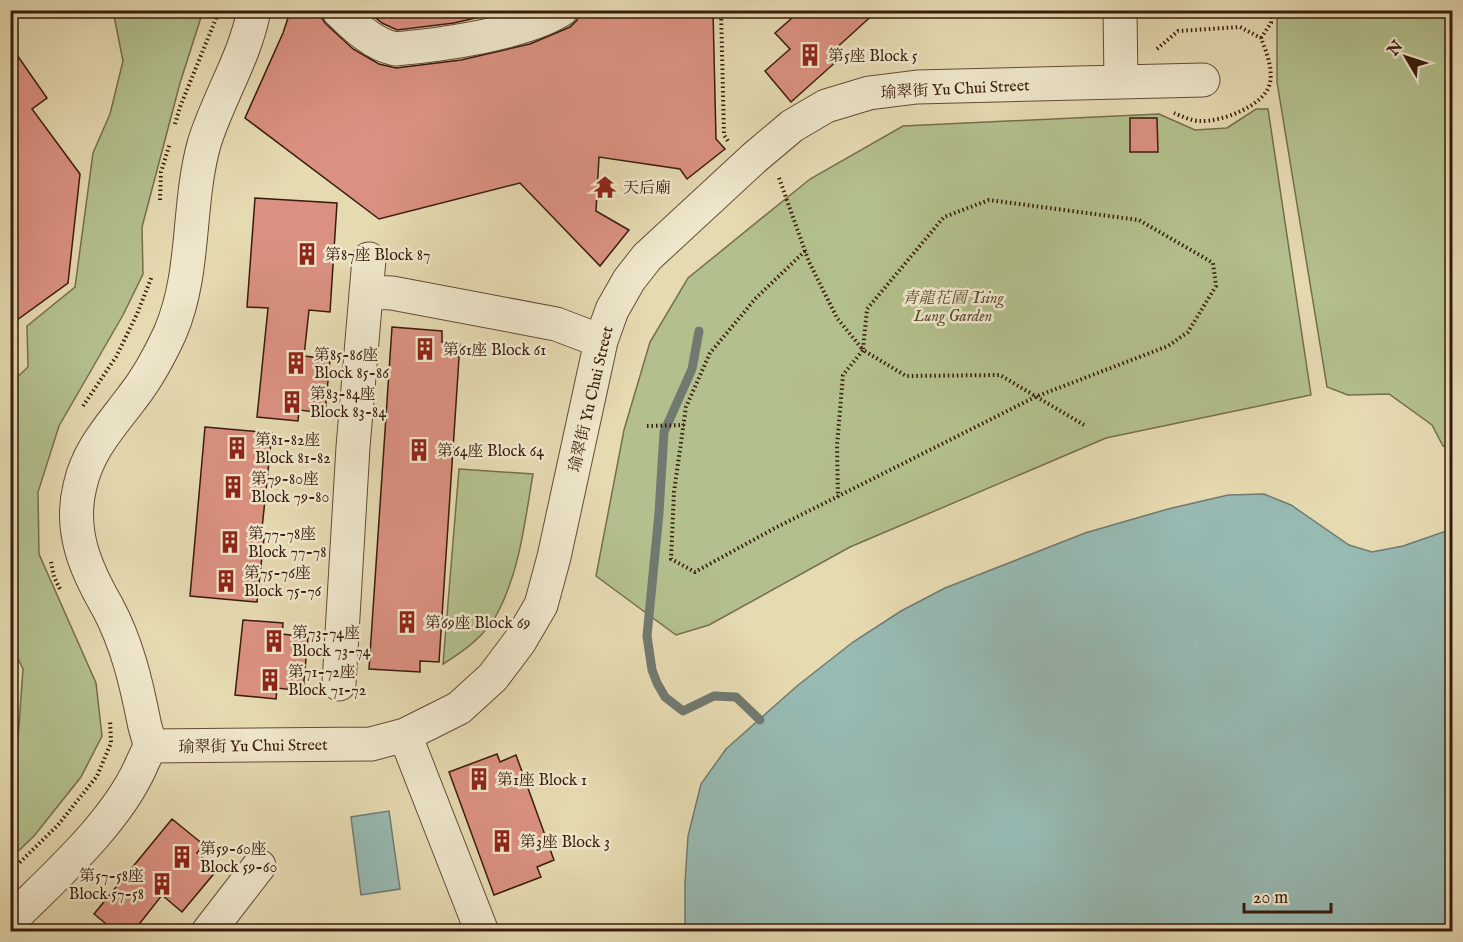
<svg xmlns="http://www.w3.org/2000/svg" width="1463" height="942" font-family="'IM FELL English','Noto Serif TC',serif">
<rect width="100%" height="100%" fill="#e6dab1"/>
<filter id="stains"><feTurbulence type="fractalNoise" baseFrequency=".00333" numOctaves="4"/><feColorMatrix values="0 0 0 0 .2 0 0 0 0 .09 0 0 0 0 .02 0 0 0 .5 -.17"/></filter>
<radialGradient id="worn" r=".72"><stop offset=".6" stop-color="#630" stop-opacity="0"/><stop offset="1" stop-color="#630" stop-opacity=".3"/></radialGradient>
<!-- green -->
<path fill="#b3c08d" stroke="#766e4d" stroke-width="1.5" d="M113,11H203L180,83L142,227L143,274L123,315L59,426L38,492L39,554L96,683L102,736L81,777L34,836L11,858V743L18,739L23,669L10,642L11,383L28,367L27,326L75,287L93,153L110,114L123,61Z
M1277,11H1452V447L1443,446L1432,425L1389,394L1348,395L1327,387L1277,82Z
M1256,109H1268L1311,395L1106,438L850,547L709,625L676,635L596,576L624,430L650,342L688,278L810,179L903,126L1159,114L1195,130L1227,128Z
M459,469L533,474C525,520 520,571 497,614C485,636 464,651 443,664Z"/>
<!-- water -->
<path fill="#97bab3" stroke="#717a71" stroke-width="1.5" d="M1264,494L1291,505L1349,545L1372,552L1403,546L1452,529V931H685V883L688,836L701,784L726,749L797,686L853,642L901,611L945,588L1085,533L1168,509L1228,495Z
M389,811L400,889L361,895L351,817Z"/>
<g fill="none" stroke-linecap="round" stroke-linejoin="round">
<!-- stream -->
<path stroke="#717a71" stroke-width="9" d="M699,331L692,369L664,432L659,513L647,636L652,670L657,683L665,697L683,711L714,696L736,697L760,720"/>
</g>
<!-- building -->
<path fill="#db9181" stroke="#391b0d" stroke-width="1.5" d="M297,10H320V15L325,23L353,49L379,64L396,68L461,60L530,44L570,27L577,20L580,10H713L716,139L725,149L687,179L680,169L599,157L596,211L629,230L600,266L520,183L379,219L245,118L283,33L289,15Z
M366,10H510L454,23L397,30L382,23Z
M801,10H878L833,51L839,59L791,102L765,71L790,49L775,33Z
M10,45L47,98L32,109L80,174L68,283L10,325Z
M1130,118H1157L1158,152H1130Z
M255,198L337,203L330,312L309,310L304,356L330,359L325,413L299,410L298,421L257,417L268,308L247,307Z
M392,327L442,331V342L460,343L439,662L420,661V672L369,669Z
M205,427L272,433L261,538H264L257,602L190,596Z
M243,620L283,623L282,634L308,637L303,691L277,688L276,699L235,695Z
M497,754L500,762L516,755L554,860L537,867L541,877L494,895L449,772Z
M172,819L204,845L197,853L217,870L182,912L162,895L133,932H116L94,914Z"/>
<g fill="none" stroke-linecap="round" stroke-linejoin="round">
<!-- minor casing -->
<g stroke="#644b36" stroke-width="35">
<path id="minor" d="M338,10C355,27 373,44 395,49C441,45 522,34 561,10
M1120,10L1121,82
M366,292L392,293L556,324L601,341
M339,684L353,447L369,259
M405,735L482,932
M149,746L371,744L405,735L459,708L493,677L520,641L541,605L554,557L601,341L612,310L629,280L647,257L754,158L792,126L826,106L869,93L917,87L1203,80
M10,921C55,876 115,824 141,766C143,760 148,753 149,747C150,740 145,729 144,722C136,682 127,643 107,606C85,568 69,530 80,486C88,450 110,427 131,399C147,379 159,357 170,333C196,273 187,206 204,144C218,98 245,58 254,10
M208,932L259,866"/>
</g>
<!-- path -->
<path stroke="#391b0d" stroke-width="4" stroke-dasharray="1.5 3" stroke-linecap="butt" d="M721,10L724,135L728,141
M1261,38L1271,23V10
M1157,49L1178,31L1240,27L1261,38C1266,51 1273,68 1270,83C1265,106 1221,122 1200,121C1192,121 1181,116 1174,113
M175,124L180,107L219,11
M779,178L809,262L837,318L863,350L843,375L837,446L838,497
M160,200L161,172L170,143
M805,251L756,298L710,353L686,407L674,492L671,559L695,572L775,528L1035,397L1168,346L1188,332L1216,286L1213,263L1139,220L989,200L944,217L867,309L863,350L906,376L1000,375L1084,425
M83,406L116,357L137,314L152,276
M647,426L684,425
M51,562L54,577L61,591
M10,872L58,825L97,776L111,743L110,720"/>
<!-- minor -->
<use href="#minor" stroke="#efe7cc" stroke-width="33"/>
</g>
<!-- icons -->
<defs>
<g id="building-bare" transform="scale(1.8)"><path d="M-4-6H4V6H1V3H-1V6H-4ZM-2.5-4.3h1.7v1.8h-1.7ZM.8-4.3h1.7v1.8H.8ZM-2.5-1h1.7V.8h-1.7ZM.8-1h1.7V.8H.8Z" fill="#8f2418" stroke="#efe7cc" stroke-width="2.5" paint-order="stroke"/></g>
<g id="temple-bare" transform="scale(1.8)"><path d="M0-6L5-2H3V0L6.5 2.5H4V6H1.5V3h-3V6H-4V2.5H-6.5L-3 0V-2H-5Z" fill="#8f2418" stroke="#efe7cc" stroke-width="2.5" paint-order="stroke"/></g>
</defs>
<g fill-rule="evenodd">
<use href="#building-bare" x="810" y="55"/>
<use href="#temple-bare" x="605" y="187"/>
<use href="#building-bare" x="307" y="254"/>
<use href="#building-bare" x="425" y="349"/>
<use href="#building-bare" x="296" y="363"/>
<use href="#building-bare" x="292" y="402"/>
<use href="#building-bare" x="237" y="448"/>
<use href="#building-bare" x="419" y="450"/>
<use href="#building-bare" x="233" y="487"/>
<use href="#building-bare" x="230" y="542"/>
<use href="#building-bare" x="226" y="581"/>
<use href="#building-bare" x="407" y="622"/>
<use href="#building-bare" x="274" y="641"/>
<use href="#building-bare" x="270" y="680"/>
<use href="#building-bare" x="479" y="779"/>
<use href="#building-bare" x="502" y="841"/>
<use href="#building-bare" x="182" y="857"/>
<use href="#building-bare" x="162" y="884"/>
</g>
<g text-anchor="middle" stroke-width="5" stroke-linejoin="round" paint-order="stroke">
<!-- poi labels -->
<g font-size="16" fill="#391b0d" stroke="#efe7cc" text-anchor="start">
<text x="828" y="61">第5座 Block 5</text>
<text x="623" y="193">天后廟</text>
<text x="325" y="260">第87座 Block 87</text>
<text x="443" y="355">第61座 Block 61</text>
<text x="314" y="360">第85-86座<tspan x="314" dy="18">Block 85-86</tspan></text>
<text x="310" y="399">第83-84座<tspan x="310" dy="18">Block 83-84</tspan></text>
<text x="255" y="445">第81-82座<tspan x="255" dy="18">Block 81-82</tspan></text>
<text x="437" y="456">第64座 Block 64</text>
<text x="251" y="484">第79-80座<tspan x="251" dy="18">Block 79-80</tspan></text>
<text x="248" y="539">第77-78座<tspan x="248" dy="18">Block 77-78</tspan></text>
<text x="244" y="578">第75-76座<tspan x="244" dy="18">Block 75-76</tspan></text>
<text x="425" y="628">第69座 Block 69</text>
<text x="292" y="638">第73-74座<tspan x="292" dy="18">Block 73-74</tspan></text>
<text x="288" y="677">第71-72座<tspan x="288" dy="18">Block 71-72</tspan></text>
<text x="497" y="785">第1座 Block 1</text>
<text x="520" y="847">第3座 Block 3</text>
<text x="200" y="854">第59-60座<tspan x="200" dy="18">Block 59-60</tspan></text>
<text x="144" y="881" text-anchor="end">第57-58座<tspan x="144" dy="18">Block 57-58</tspan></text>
</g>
<!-- street labels -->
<g font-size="16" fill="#391b0d" stroke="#efe7cc">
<text transform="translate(955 88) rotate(-3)" y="6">瑜翠街 Yu Chui Street</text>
<text transform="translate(590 399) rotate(-77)" y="6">瑜翠街 Yu Chui Street</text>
<text transform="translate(253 745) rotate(-1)" y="6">瑜翠街 Yu Chui Street</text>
</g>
<!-- park labels -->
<g font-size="16" font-style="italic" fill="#5e4d33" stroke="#efe7cc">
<text x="953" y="303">青龍花園 Tsing<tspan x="953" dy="18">Lung Garden</tspan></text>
</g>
</g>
<!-- margin -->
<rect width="1463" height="942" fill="none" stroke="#e6dab1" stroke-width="36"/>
<rect x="12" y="12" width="1439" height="918" fill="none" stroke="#391b0d" stroke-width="3"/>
<rect x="18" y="18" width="1427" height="906" fill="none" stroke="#391b0d" stroke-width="1.5"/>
<!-- north arrow -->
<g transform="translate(1406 57) rotate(309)" stroke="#efe7cc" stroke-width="4.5" paint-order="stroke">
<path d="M0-4.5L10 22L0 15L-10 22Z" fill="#391b0d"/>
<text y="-9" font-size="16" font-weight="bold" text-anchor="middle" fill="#391b0d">N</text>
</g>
<!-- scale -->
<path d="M1244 903v9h87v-9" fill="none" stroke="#391b0d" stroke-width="3"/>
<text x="1253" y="903" font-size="18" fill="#391b0d" stroke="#efe7cc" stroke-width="4.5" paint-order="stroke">20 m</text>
<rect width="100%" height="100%" filter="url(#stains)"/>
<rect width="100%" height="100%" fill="url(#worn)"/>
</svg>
